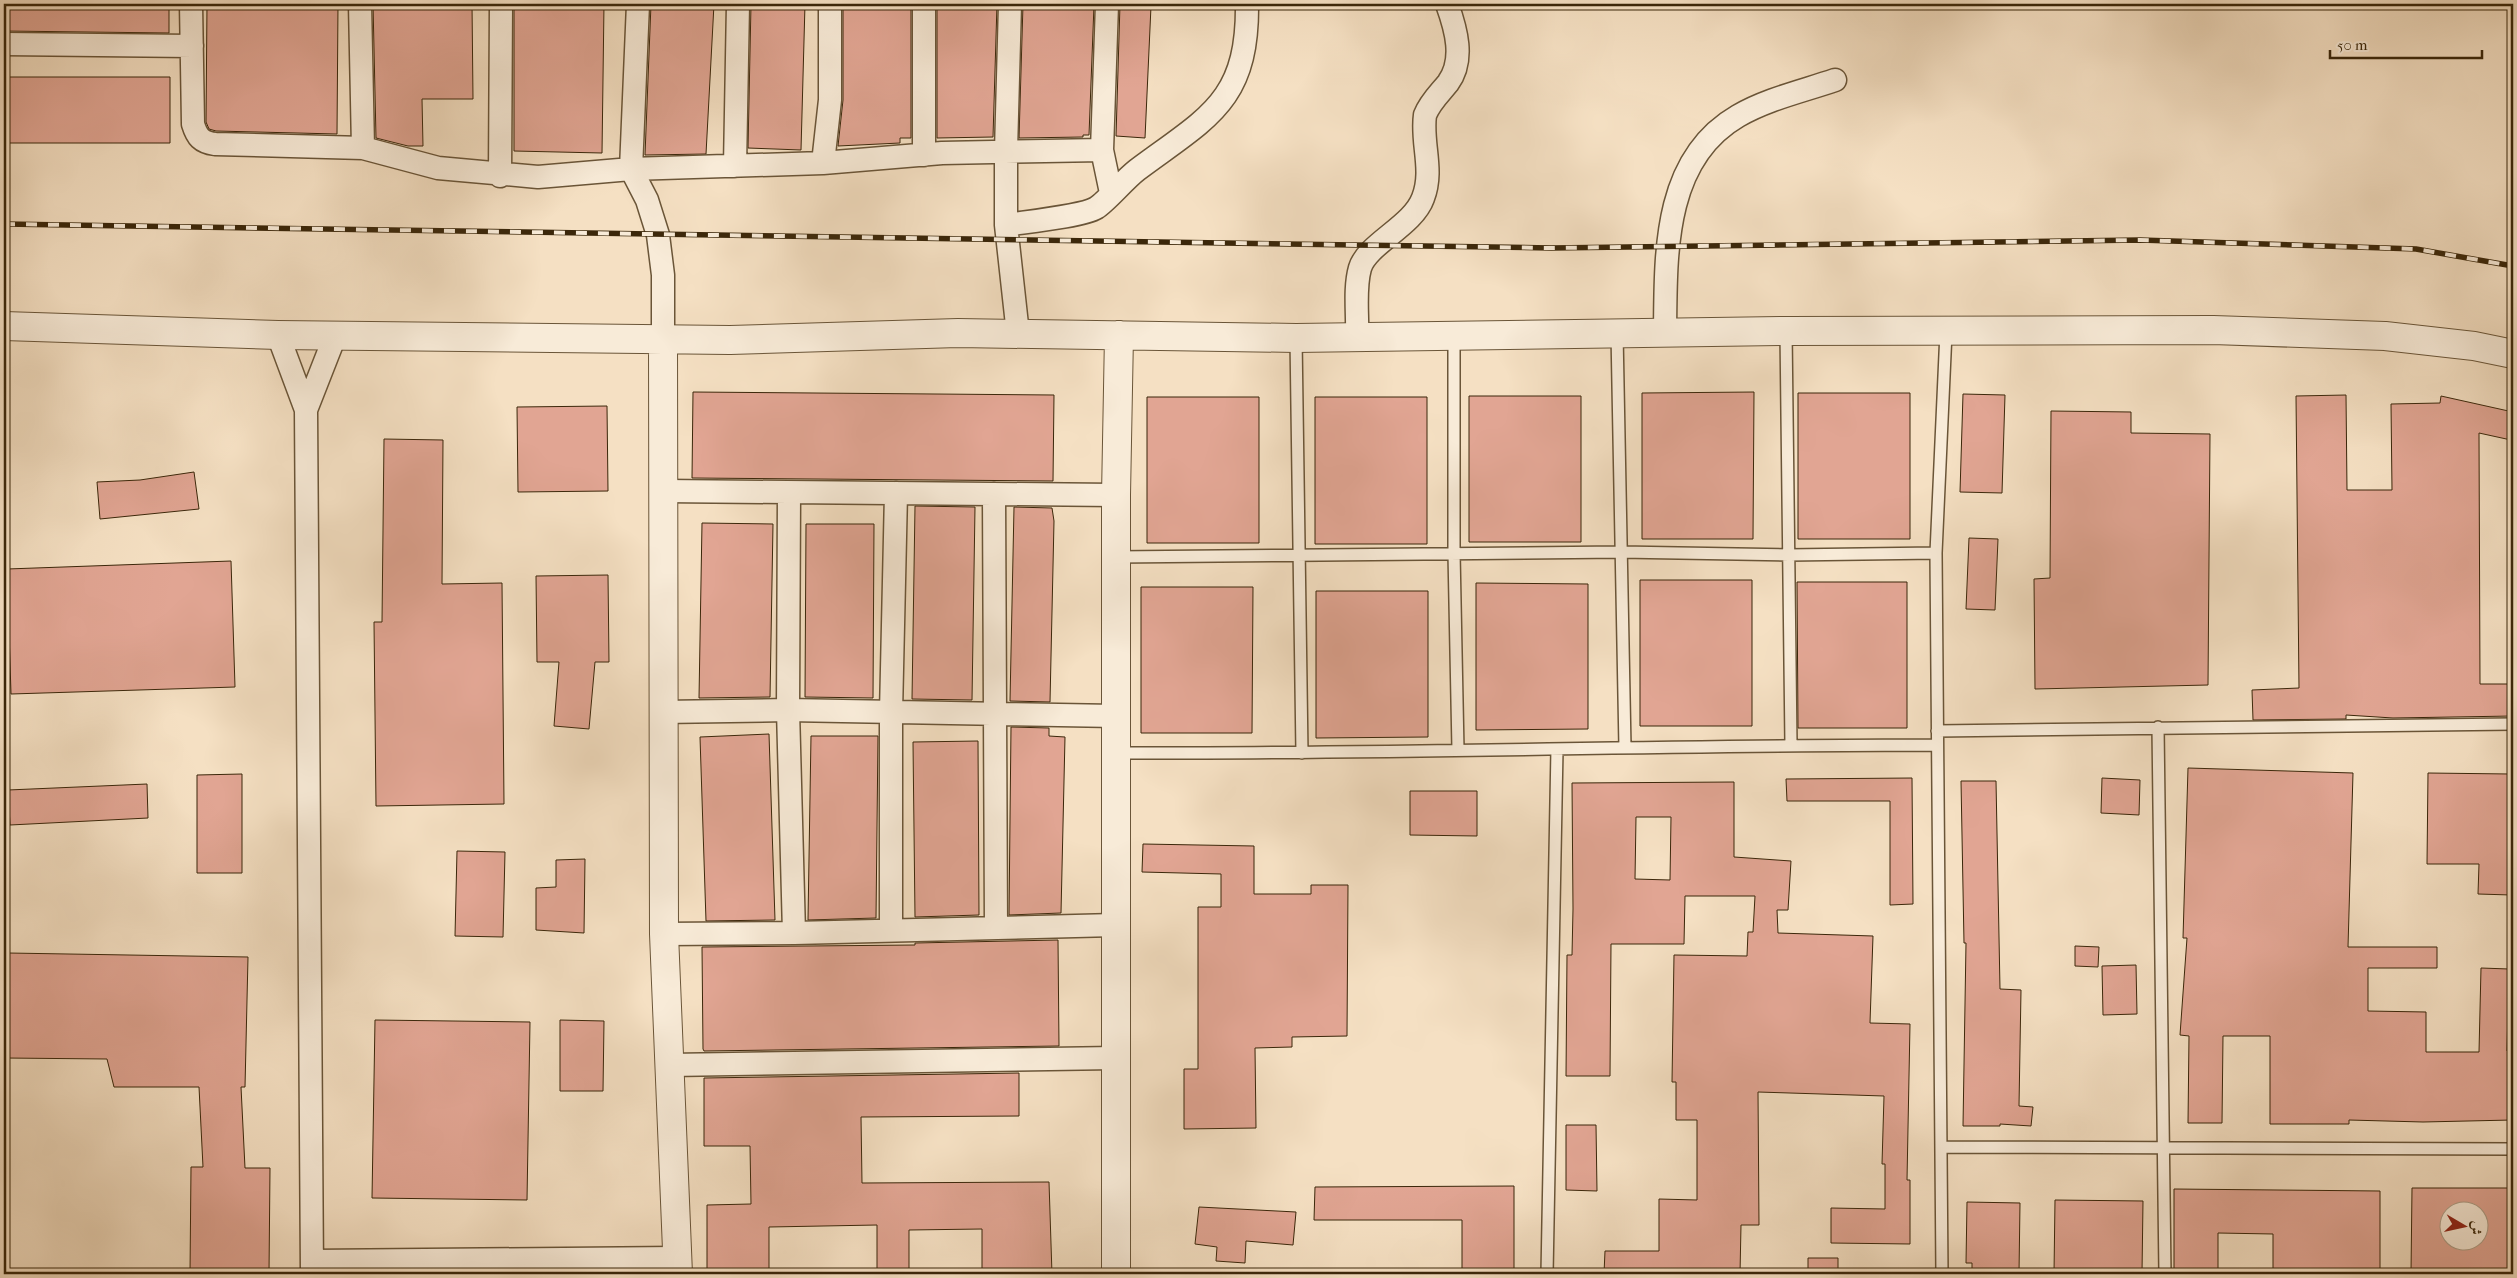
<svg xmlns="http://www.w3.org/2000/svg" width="2517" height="1278" font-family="'IM FELL French Canon',Amiri,serif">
<rect width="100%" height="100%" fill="#f5e0c3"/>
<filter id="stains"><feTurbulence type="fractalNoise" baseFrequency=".004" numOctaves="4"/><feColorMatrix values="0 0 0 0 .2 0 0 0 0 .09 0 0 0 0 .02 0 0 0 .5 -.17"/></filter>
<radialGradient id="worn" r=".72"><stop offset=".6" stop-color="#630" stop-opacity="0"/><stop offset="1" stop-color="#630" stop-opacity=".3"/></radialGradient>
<!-- building -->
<path fill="#e1a593" stroke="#3b270a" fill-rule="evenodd" d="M4,4H169V33L4,31Z
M207,4H338L337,134L216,131L209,129L206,122Z
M373,4H472L473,99H422L423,146H408L376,138Z
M514,4H604L602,153L514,151Z
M651,4H714L706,154L645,155Z
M751,4H805L801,150L748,148Z
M843,4H911V138H900V143L838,146L843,100Z
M937,4H997L993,137L937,138Z
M1023,4L1094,5L1089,135H1083V137L1019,138Z
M1120,4L1151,6L1145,138L1116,136Z
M4,77H170V143H4Z
M693,392L1054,395L1053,481L692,478Z
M1754,392L1753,539H1642V393Z
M1798,393H1910V539H1798Z
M1963,394L2005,395L2002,493L1960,492Z
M2346,395L2347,490H2392L2391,404L2440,403L2441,396L2513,412L2511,440L2479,433L2480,684H2513V716L2393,718L2346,715V719L2253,720L2252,690L2299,688L2296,396Z
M1469,396H1581V542H1469Z
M1147,397H1259V543H1147Z
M1315,397H1427V544H1315Z
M607,406L608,491L518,492L517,407Z
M2051,411L2131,412V433L2210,434L2208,685L2035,689L2034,579L2050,578Z
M384,439L443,440L442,584L502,583L504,804L376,806L374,622H382Z
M194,472L199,509L100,519L97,482L140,480Z
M915,506L975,507L972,700L912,699Z
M1014,507L1052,508L1054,521L1050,702L1010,701Z
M702,523L773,524L770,697L699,698Z
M806,524H874L873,698L805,697Z
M1969,538L1998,539L1995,610L1966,609Z
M231,561L235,687L11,694L7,569Z
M608,575L609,662H595L589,729L554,726L559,662H537L536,576Z
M1640,580H1752V726H1640Z
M1797,582H1907V728H1798Z
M1476,583L1588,584V729L1476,730Z
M1141,587H1253L1252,733H1141Z
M1316,591H1428V737L1316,738Z
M1011,727L1049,728V736L1065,737L1061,913L1009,915Z
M769,734L775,920L706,921L700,737Z
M811,736H878L876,918L808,920Z
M978,741L979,915L915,917L913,742Z
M2188,768L2353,773L2348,947H2437V968H2368V1011L2426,1012V1052H2479L2481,968L2509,969L2507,1051H2512V1120L2423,1122L2349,1120V1124H2270V1036H2223L2222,1123H2188L2189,1036L2180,1035L2187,938H2183Z
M2428,773L2510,774L2508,879H2512L2511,895L2478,894L2479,864H2427Z
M242,774V873H197V775Z
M1912,778L1913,904L1890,905V801H1787L1786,779Z
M2102,778L2140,780L2139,815L2101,813Z
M1961,781H1996L2000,989L2021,990L2019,1106L2033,1107L2031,1126L2000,1124V1126H1963L1966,943H1964Z
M1734,782V857L1791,861L1788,910H1777L1778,933L1873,936L1870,1023L1910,1024L1907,1180H1910V1244L1831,1243V1208L1885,1209V1164H1882L1884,1096L1758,1092L1759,1225H1741L1740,1274H1604L1605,1251H1659V1199L1697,1200V1120H1676V1082H1672L1674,955L1747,956L1748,932H1753L1755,896H1685L1684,944H1611L1610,1076H1566L1567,955H1572L1573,909L1572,783ZM1636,817H1671L1670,880L1635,879Z
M147,784L148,818L10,825L8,790Z
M1410,791H1477V836L1410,835Z
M1143,844L1254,846V894H1311V885H1348L1347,1036L1292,1037V1047L1255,1048L1256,1128L1184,1129V1069H1198V907H1221V874L1142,872Z
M457,851L505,852L503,937L455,936Z
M585,859L584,933L536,930V888L556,887V860Z
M1058,940L1059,1046L704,1051L703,1049L702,947L915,945V943Z
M2075,946L2099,947L2098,967L2075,966Z
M8,953L248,957L245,1087H241L245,1168H270L269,1274H190L191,1167H203L199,1087H114L107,1059L5,1058Z
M2136,965L2137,1014L2103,1015L2102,966Z
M375,1020L530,1022L527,1200L372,1198Z
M560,1020L604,1021L603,1091H560Z
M1019,1073V1116L861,1117L862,1183L1049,1182L1052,1274H982V1229L909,1230V1274H877V1225L769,1227V1274H707V1205L751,1204L750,1146H704V1078Z
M1566,1125H1596L1597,1191L1566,1190Z
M1514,1186V1274H1462V1220H1314L1315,1187Z
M2412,1188H2513V1274H2411ZM2450,1210H2480V1240H2450Z
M2174,1189L2380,1191V1274H2273V1234L2218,1233V1274H2174Z
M2055,1200L2143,1201L2142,1274H2054Z
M1967,1202L2020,1203L2019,1274H1972V1263H1966Z
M1199,1207L1296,1212L1293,1245L1246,1241L1245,1263L1216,1261L1217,1247L1195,1244Z
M1808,1258H1838V1274H1808Z"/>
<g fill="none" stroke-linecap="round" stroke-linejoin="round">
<!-- service casing -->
<g stroke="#6a5538" stroke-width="14">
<path id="service" d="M1786,331L1791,745
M1617,333L1625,748
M1454,335V553L1458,750
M1296,338L1302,753
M1116,557L1621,552L1789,555L1936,553
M2158,727L2165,1274
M1937,731L2513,724
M1116,753C1390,754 1663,745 1936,745
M1942,1147L2513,1149
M1547,1274L1557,749
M1942,1274L1936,553L1946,332"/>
</g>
<!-- minor casing -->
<g stroke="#6a5538" stroke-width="25">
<path id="minor" d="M191,4L193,124C197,137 201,142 215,144L363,148L438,168L538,177L631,169L823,163L942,153L1102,150
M360,4L363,148
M638,4L631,169L647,200L658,235L663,275V340
M1010,4L1006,151V225L1018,334
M1107,4L1102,150L1111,193
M4,44L192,46
M924,155V4
M823,163L830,100V4
M735,166L738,4
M500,176L501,4
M1006,225C1025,222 1083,216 1096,208C1107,201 1124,180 1137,170C1208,117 1248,102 1247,4
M1665,333C1666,256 1662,160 1738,116C1767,99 1803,91 1835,80
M278,335L306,410L312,1274
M1357,337C1358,315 1354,289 1360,268C1367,244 1413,226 1423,198C1434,170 1421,143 1425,115C1430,102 1440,93 1448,83C1465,60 1456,29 1447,4
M306,410L335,336
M664,491L1116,495
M789,493L788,710L794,933
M994,494L996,928
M662,712L788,710L1116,716
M891,930V713L896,493
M664,934L794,933L1115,925
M670,1065L1115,1058
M312,1261L677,1258"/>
</g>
<!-- tertiary casing -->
<g stroke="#6a5538" stroke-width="30">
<path id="tertiary" d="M4,326L278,335L730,340L958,333L1296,338L1786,331L2213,330L2385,336L2474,346L2513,354
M663,340L664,934L678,1274
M1116,1274V495L1119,335"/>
</g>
<!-- service -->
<use href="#service" stroke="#f8ebd8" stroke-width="11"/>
<!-- minor -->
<use href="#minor" stroke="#f8ebd8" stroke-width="22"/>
<!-- tertiary -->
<use href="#tertiary" stroke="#f8ebd8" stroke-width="28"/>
<!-- rail casing -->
<g stroke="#3b270a" stroke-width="5.5">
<path id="rail" d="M4,224L1551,248L2140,240L2416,249L2513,266"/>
</g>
<!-- rail -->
<use href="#rail" stroke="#f8ebd8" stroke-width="4" stroke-dasharray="11" stroke-linecap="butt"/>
</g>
<!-- margin -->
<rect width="2517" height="1278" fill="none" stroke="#f5e0c3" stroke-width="20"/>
<rect x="5" y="5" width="2507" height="1268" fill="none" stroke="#3b270a" stroke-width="2.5"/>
<rect x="10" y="10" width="2497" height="1258" fill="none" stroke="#3b270a"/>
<!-- north arrow -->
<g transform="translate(2464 1226) rotate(99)"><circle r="24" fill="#f8ebd8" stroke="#ac9d86"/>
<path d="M0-4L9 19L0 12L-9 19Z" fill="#8f2418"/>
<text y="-8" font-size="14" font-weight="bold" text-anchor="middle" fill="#3b270a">ش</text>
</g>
<!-- scale -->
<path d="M2330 50v8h152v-8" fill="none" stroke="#3b270a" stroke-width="2.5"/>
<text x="2337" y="50" font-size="15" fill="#3b270a" stroke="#f8ebd8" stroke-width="4" paint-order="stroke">50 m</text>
<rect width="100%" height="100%" filter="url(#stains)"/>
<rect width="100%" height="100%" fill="url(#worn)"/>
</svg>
